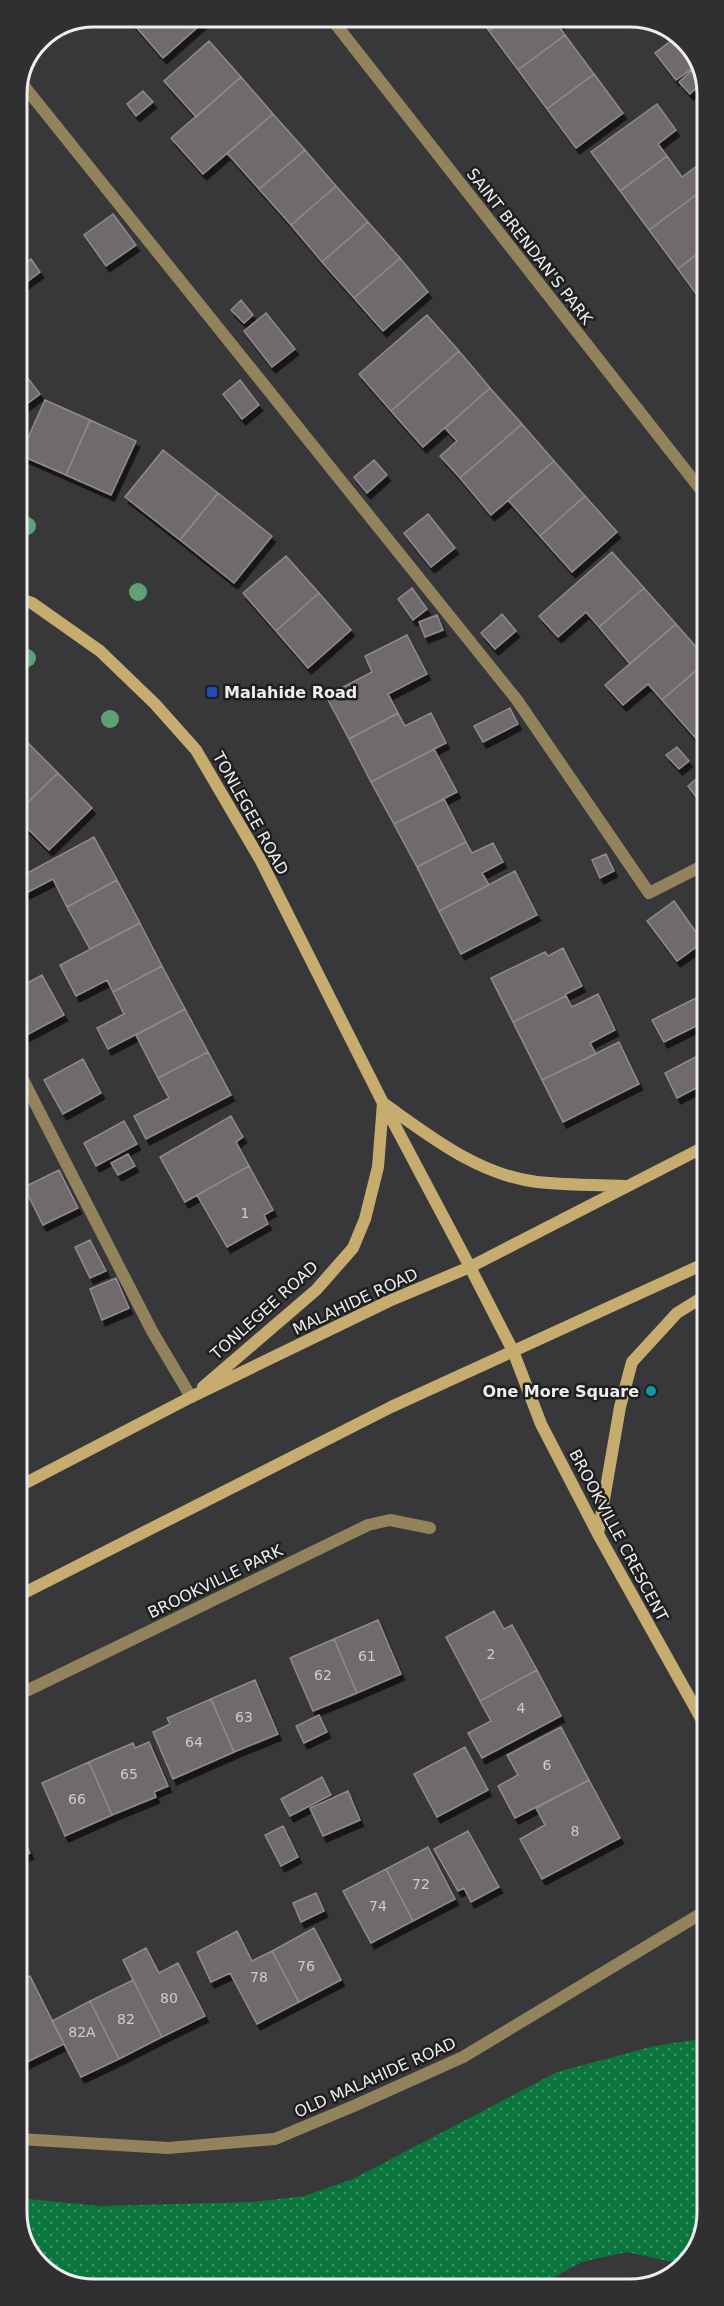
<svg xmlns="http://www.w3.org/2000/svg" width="724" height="2306" font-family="'DejaVu Sans',sans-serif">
<defs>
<pattern id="grass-dots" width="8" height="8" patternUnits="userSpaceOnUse" patternTransform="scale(1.5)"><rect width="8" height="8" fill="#0b753e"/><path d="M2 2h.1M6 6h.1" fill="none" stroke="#3b9064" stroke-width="1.8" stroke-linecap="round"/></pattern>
<filter id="shadow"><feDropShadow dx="3.5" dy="6" stdDeviation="0" flood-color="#0009"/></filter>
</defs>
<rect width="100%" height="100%" fill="#38373a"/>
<!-- grass -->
<path fill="url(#grass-dots)" d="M707,2038V2212L691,2259L681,2266L676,2263L627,2252L582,2262L536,2287L89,2289L43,2270L19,2232V2198L99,2206L253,2202L304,2196L353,2179L557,2072L654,2046Z"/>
<!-- building -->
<path fill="#6f6b6e" stroke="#8e8a8d" stroke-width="1.5" filter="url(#shadow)" d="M136,17H207L208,18L163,58L131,21Z
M479,17H508L489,31Z
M508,17H569L558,25L565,35L518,70L489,31Z
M565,35L594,74L547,109L518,70Z
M672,40L694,67L676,80L655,53Z
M209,41L241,77L196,117L164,81Z
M692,70L703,82L690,94L679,82Z
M594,74L623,113L576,148L547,109Z
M241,77L273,114L203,174L171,138Z
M143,91L153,102L136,116L127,104Z
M657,104L676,130L658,144L667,156L620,191L591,152Z
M273,114L305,150L259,189L227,153Z
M305,150L336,186L291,225L259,189Z
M667,156L682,177L705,160V188L649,230L620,191Z
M336,186L368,222L322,262L291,225Z
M705,193V248L678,269L649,230L696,195L699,198Z
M113,214L136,245L106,266L84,235Z
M368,222L400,258L354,298L322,262Z
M705,248V306L678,269Z
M400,258L428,292L383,331L354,298Z
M31,259L40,272L17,289V269Z
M241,300L253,315L244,323L231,310Z
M266,313L295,349L272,367L244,331Z
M427,315L459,351L391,411L359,374Z
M459,351L490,388L423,447L391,411Z
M17,364L40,394L17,411Z
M240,380L259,405L242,419L223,394Z
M490,388L522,424L460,478L440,456L457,441L445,428Z
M45,400L90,420L66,475L20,455Z
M90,420L136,441L111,495L66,475Z
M522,424L554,461L491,515L460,478Z
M163,450L218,493L180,540L125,497Z
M374,460L387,475L367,493L354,477Z
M554,461L585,496L540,536L508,500Z
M218,493L272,536L234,583L180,540Z
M585,496L617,532L572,572L540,536Z
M428,514L455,548L431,567L404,533Z
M612,552L644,588L599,627L586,612L558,637L539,616Z
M286,556L319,593L276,631L243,593Z
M412,588L427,609L413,620L398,599Z
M644,588L676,624L630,664L599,627Z
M319,593L351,630L308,668L276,631Z
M502,614L516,631L495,649L481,633Z
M437,615L443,630L425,637L419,622Z
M676,624L706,658V662L662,700L648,684L623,705L605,685Z
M407,635L427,674L388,694L398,713L349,739L326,696L372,672L365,656Z
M706,662V726L694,736L662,700Z
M510,708L518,724L483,742L474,726Z
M398,713L405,726L431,713L446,743L371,782L349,739Z
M706,726V750L694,736Z
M22,737L58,773L17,813V742Z
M677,747L689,761L679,769L666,755Z
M434,749L457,792L394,824L371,782Z
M58,773L92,808L49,850L17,818V813Z
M702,774L706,779V791L697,798L688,786Z
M444,799L466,842L417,867L394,824Z
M94,837L117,880L67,907L53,879L26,893L18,878Z
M466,842L472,853L493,843L503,862L482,873L489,885L439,911L417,867Z
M606,854L614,871L600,878L592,860Z
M515,871L537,915L461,954L439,911Z
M117,880L140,923L90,949L67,907Z
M674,901L703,942L677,961L647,921Z
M140,923L162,966L113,992L107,980L76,996L60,965Z
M563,948L582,986L566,994V996L513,1022L491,978L545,952L548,956Z
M162,966L185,1009L108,1049L97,1028L124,1014L113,992Z
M42,975L64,1015L21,1038L18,1033V988Z
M706,993V1021L664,1042L652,1020Z
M598,994L615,1030L590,1043L596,1054L542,1080L513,1022L566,996L572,1007Z
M185,1009L208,1052L158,1078L136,1035Z
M619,1042L639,1084L563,1122L542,1080Z
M208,1052L231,1095L146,1139L134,1116L169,1098L158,1078Z
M703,1053L706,1059V1083L677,1098L665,1073Z
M83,1059L101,1093L63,1114L44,1080Z
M231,1116L243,1137L236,1142L249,1166L185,1202L160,1157Z
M124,1121L137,1144L96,1166L84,1143Z
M128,1154L135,1166L118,1175L111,1163Z
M249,1166L273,1210L264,1215L268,1224L227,1247L197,1195Z
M59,1170L78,1208L43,1225L24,1187Z
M90,1240L106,1271L90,1278L75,1247Z
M116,1278L129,1308L102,1320L90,1289Z
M494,1611L504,1629L512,1625L537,1670L480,1701L446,1637Z
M378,1620L401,1674L357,1693L334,1639Z
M334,1639L357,1693L313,1711L290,1658Z
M537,1670L561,1716L482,1758L468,1733L491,1721L480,1701Z
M255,1680L278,1734L234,1752L211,1699Z
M211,1699L234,1752L173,1779L153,1732L170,1724L167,1718Z
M319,1715L327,1732L304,1743L296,1726Z
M561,1727L589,1780L515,1818L498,1786L518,1775L507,1755Z
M149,1742L168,1786L154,1792L156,1797L112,1815L89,1762L133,1743L135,1748Z
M465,1747L488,1790L437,1817L414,1774Z
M89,1762L112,1815L65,1836L42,1783Z
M322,1777L331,1795L290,1816L281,1799Z
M589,1780L620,1838L542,1879L520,1839L545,1825L536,1808Z
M348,1791L360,1820L323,1836L310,1808Z
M283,1826L298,1857L281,1866L265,1835Z
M19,1827L30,1853L19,1858Z
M468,1831L499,1887L471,1902L464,1888L458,1891L434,1849Z
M428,1847L455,1899L413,1921L386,1869Z
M386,1869L413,1921L371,1943L343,1891Z
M316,1893L324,1911L301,1922L293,1903Z
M314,1928L341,1980L299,2002L272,1951Z
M237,1931L252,1961L272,1951L299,2002L257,2024L230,1973L211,1982L197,1952Z
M146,1948L159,1973L178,1963L205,2016L162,2037L123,1960Z
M30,1976L64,2044L19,2066V1982Z
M133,1980L162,2037L119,2059L90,2001Z
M90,2001L119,2059L81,2077L52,2021Z"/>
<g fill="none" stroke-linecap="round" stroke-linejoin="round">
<!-- service -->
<path stroke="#92835d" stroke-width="12" d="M20,81L517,700L649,893L706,864
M18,1070L152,1331L191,1397"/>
<!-- minor -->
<path stroke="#92835d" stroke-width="12" d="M330,17L705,495
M18,1695L368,1525L390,1520L430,1528
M19,2139L168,2148L275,2139L356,2105L463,2057L707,1910"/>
<!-- secondary -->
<path stroke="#c6ad6f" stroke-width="12" d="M17,598L32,603L100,651L155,704L196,750L261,861L383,1103L470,1267L513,1351L541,1424L598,1534L707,1729
M203,1387L316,1290L353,1248L365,1219L378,1167L383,1103C430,1136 478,1175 537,1182C566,1185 596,1185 624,1186
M18,1487L191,1397L389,1301L470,1267L706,1146
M598,1534L620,1407L632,1362L677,1313L706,1295
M18,1596L391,1407L706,1263"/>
</g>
<!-- trees -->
<g fill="#5fa176">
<circle cx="27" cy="526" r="9"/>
<circle cx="138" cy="592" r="9"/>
<circle cx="27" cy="658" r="9"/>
<circle cx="110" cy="719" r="9"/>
</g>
<!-- markers -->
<rect fill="#1a4fb4" stroke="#1f1f20" stroke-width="2" x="206" y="686" width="12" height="12" rx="3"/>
<circle fill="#0f9aa8" stroke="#1f1f20" stroke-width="2" cx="651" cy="1391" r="6"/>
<g text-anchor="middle" stroke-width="5" stroke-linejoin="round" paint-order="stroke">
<!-- number labels -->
<g font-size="14" fill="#cecccf">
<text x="245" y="1218">1</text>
<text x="491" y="1659">2</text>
<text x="367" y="1661">61</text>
<text x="323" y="1680">62</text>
<text x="521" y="1713">4</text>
<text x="244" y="1722">63</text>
<text x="194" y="1747">64</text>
<text x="547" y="1770">6</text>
<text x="129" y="1779">65</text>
<text x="77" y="1804">66</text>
<text x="575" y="1836">8</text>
<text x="421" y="1889">72</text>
<text x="378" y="1911">74</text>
<text x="306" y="1971">76</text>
<text x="259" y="1982">78</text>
<text x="169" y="2003">80</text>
<text x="126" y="2024">82</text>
<text x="82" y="2037">82A</text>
</g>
<!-- street labels -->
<g font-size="16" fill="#eeedef" stroke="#1f1f20">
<text transform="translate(530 246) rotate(52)" y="6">SAINT BRENDAN'S PARK</text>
<text transform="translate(251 813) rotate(61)" y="6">TONLEGEE ROAD</text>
<text transform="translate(355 1301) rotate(-25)" y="6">MALAHIDE ROAD</text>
<text transform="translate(264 1310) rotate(-42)" y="6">TONLEGEE ROAD</text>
<text transform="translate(619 1535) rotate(62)" y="6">BROOKVILLE CRESCENT</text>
<text transform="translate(215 1581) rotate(-26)" y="6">BROOKVILLE PARK</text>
<text transform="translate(375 2077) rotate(-24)" y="6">OLD MALAHIDE ROAD</text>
</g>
<!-- poi labels -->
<g font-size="16" font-weight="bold" fill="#eeedef" stroke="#1f1f20" text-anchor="start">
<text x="224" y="698">Malahide Road</text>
<text x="639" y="1397" text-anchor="end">One More Square</text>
</g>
</g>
<!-- crop -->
<path d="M0 0H724V2306H0ZM94 27H630A67 67 0 0 1 697 94V2212A67 67 0 0 1 630 2279H94A67 67 0 0 1 27 2212V94A67 67 0 0 1 94 27Z" fill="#302f31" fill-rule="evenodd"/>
<path fill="none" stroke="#eeedef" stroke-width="3" d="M94 27H630A67 67 0 0 1 697 94V2212A67 67 0 0 1 630 2279H94A67 67 0 0 1 27 2212V94A67 67 0 0 1 94 27Z"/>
</svg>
